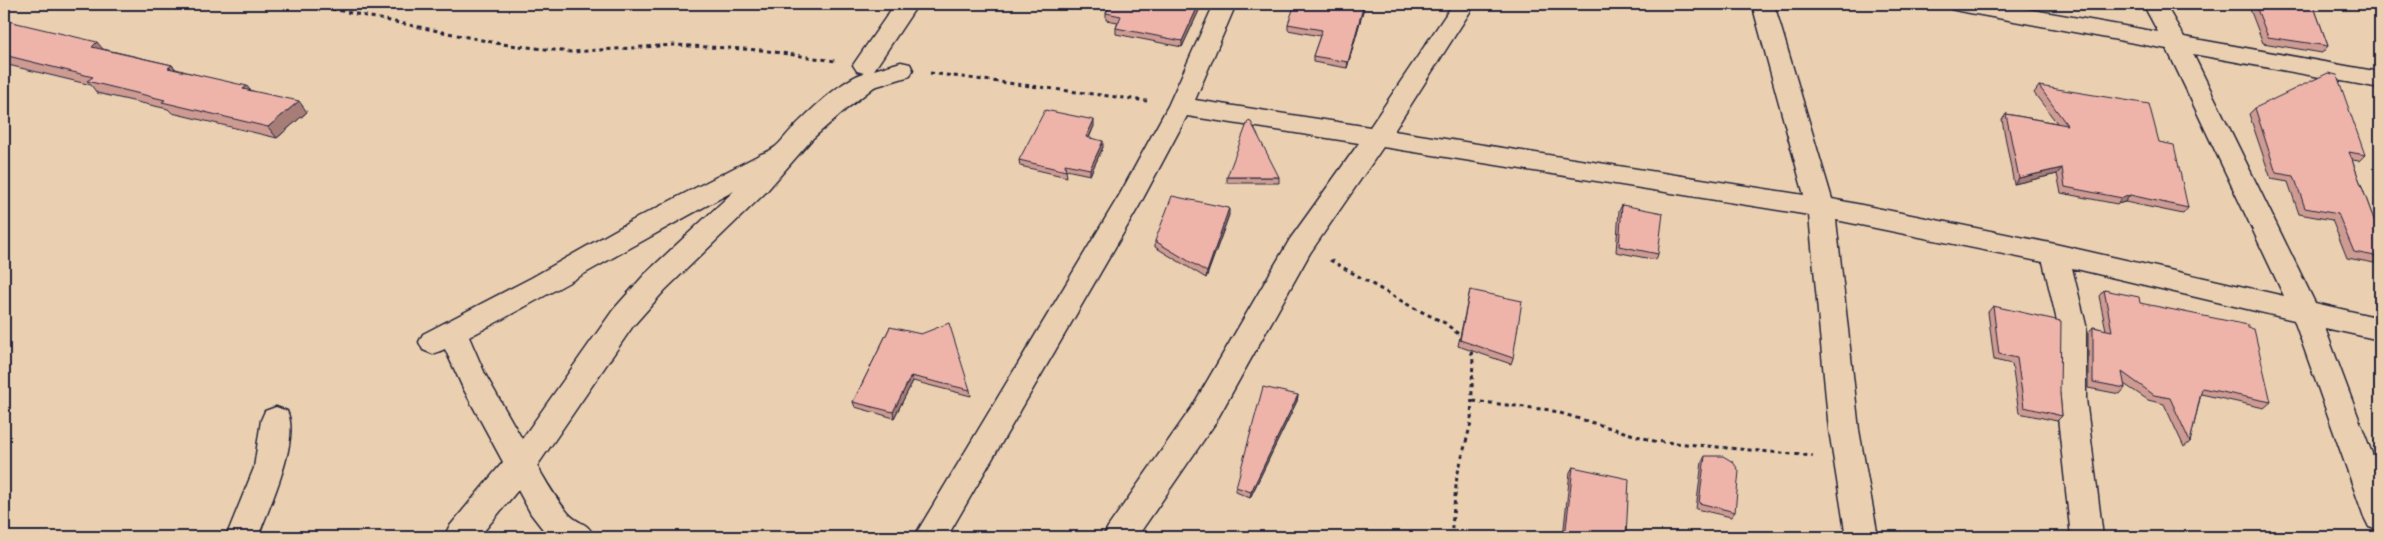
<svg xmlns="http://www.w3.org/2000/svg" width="2384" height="541" font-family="Mali,sans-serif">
<rect width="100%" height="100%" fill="#ead0b1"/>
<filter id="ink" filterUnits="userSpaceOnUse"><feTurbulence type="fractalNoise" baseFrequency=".02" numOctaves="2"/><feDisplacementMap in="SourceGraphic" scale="10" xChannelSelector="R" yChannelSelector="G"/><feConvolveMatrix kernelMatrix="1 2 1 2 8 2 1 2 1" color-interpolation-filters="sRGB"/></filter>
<g filter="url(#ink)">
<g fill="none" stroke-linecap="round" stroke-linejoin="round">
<!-- minor casing -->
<g stroke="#22223b" stroke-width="3">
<path id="minor" d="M895,4H918L874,70L901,62L910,64L913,70L910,76L874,87L845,110L813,138L765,193L665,290L633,326L537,466C547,483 556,499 568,513C578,525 588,521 594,537L548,536L531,514L518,490L479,537H444L449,527L503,462L463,388L445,349L433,354L423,350L419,342L423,334L531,278L635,219L761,154C779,149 782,138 796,125C812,109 843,79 864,73L857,71L853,65ZM734,191L645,274L613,310L522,439L485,374L469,337C558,290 645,238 734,191Z
M1214,4H1236L1195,100L1370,127L1453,4H1475L1394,131L1804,195L1752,4H1774L1832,199L2055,244L2284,296L2167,49L1959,11L1951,9L1948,4H1999L2158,32L2143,4H2165L2184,37L2380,72V88L2193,54L2315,303L2380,318V340L2325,328L2380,475V531L2369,527L2364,517L2294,320L2072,268L2086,325V399L2103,537H2071L2056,399L2058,325L2043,262L1836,220L1859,430L1878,537H1846L1829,430L1809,215L1383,147L1310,253L1214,425L1137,537H1103L1108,527L1192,407L1290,239L1359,143L1187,116L1139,206L947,537H914L1120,194L1168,106Z
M276,407L287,411C301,440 269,507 258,537H226L254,468L261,420L265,411Z"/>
</g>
<!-- path -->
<path stroke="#22223b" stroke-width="3" stroke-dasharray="4 4" stroke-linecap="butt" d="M308,4L501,44L571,52L674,45L761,50L835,61
M930,73L1147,101
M1330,260L1412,307L1445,323L1462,337
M1473,401L1550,410L1654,441L1813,456
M1451,537L1457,476L1471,423L1473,356L1468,346"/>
<!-- minor -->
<use href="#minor" fill="#ead0b1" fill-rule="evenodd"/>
</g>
<!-- wall -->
<path fill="#cd9b92" stroke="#22223b" d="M1111,4H1202L1182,47L1116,34V28L1118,22L1106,20V13Z
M1365,4L1347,68L1313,62V56L1320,36L1288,30V24Z
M2248,4H2313L2328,46L2322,53L2263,43Z
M4,20L103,49L172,65L176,69L250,90L307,112L277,138L172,113L168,109L97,93L91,85L4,64Z
M2039,86L2159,142L2188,208L2183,214L2125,202L2117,204L2061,193L2057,174L2014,184L2002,120L2006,114L2057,123L2034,93Z
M2255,108L2365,155L2359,161L2352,160L2380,236V264L2347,258L2332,220L2299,214L2288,182L2271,179L2249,114Z
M1094,126L1089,138L1103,147L1090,175L1066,170L1067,177L1020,166L1019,160Z
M1227,177H1279V183H1227Z
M1622,205L1658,254L1656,260L1616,252L1619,211Z
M1229,215L1206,278L1155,247V241Z
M1470,290L1513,358L1511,364L1458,346Z
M2104,290L2140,303L2271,402L2264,408L2201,394L2190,442L2184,447L2164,404L2148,400L2124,384L2125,388L2120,394L2088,388V333L2093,327L2106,330L2099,296Z
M1993,306L2060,393L2062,416L2057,421L2019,413L2012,364L1994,360L1988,312Z
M890,327L970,390L971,396L913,381L894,418L855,407L853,402Z
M1298,395L1297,401L1250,498L1236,492V487Z
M1705,456L1735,512L1731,517L1696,509L1702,462Z
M1573,467L1626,537H1563L1570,472Z"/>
<!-- shaded-wall -->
<path fill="#a77e77" stroke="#22223b" d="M1199,4H1202L1182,47V41Z
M1364,4H1365L1347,68L1348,62Z
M97,42L107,54L92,47Z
M172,65L181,76L168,68Z
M247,86L255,97L243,89Z
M299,101L307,112L277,138L268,127Z
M1094,120V126L1086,144V137Z
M1103,141V147L1090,175V169Z
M2062,168L2057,174L2014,184L2019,178Z
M2130,195L2125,202L2117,204L2122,198Z
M1229,208V215L1206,278L1207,272Z
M911,376L913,381L894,418L893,412Z
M1298,395L1297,401L1250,498L1251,492Z"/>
<!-- building -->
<path fill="#eeb4aa" stroke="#22223b" d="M1111,4H1199L1182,41L1116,28L1121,16L1106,13Z
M1295,4H1364L1348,62L1313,56L1322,30L1288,24Z
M2255,4H2313L2328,46L2268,37Z
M4,20L97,42L92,47L172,65L168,68L247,86L243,89L299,101L268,127L162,102L165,100L87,81L93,77L4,55Z
M2328,73L2337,75L2365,155L2349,152L2380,236V257L2354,252L2338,214L2305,208L2294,176L2276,173L2255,108Z
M2039,86L2149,104L2159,142L2174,145L2188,208L2130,195L2122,198L2065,187L2062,168L2019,178L2006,114L2067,125Z
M1045,110L1094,120L1086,137L1103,141L1090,169L1065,164L1066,171L1019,160Z
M1248,121L1251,122L1279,177H1227Z
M1172,196L1229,208L1207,272L1155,241Z
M1622,205L1663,213L1658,254L1619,246Z
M1470,290L1522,301L1513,358L1460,340Z
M2104,290L2139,297L2140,303L2248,325V328L2254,329L2271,402L2202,388L2190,442L2170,398L2154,395L2122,372L2125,388L2093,382V327L2112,331Z
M1993,306L2061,321L2060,393L2062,416L2024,407L2017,358L1999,354Z
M949,323L970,390L911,376L893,412L853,402L890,327L921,334Z
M1263,387L1298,395L1251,492L1236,487Z
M1705,456H1723L1733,462L1739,471L1735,512L1699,503Z
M1573,467L1629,479L1626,537H1565Z"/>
</g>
<!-- margin -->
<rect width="2384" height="541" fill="none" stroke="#ead0b1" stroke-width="20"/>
<rect x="10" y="10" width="2364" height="521" fill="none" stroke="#22223b" stroke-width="2" filter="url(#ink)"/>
</svg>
